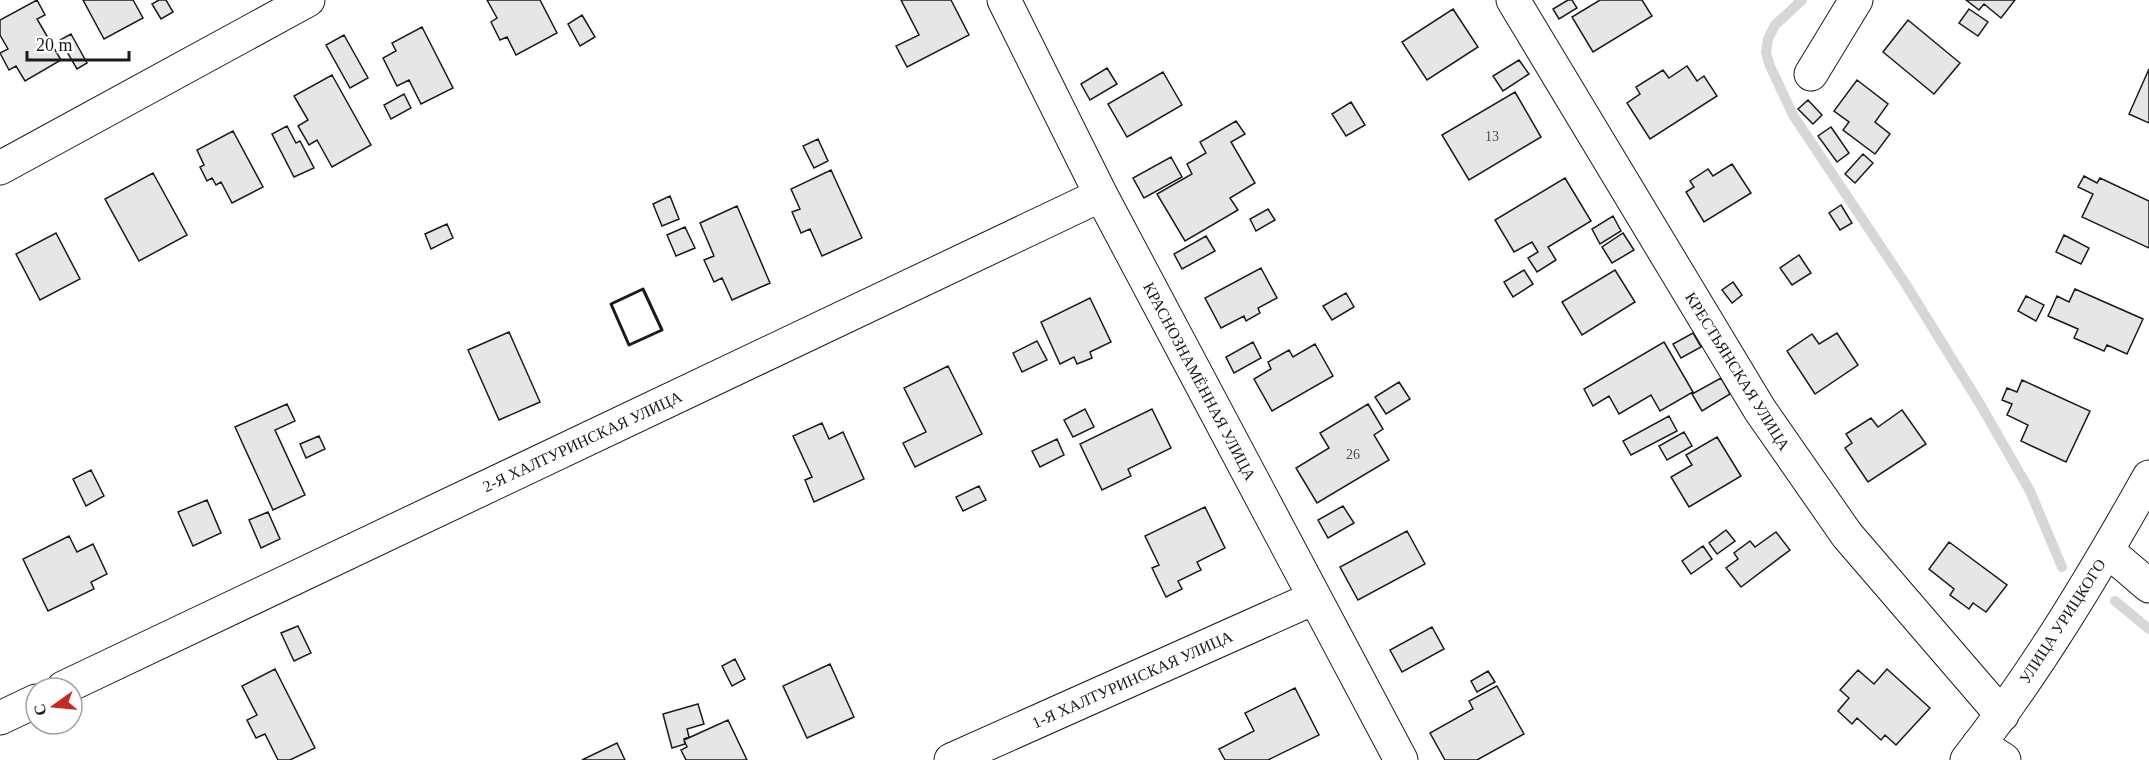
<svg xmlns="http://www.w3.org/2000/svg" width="2149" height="760" font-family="'Times New Roman',serif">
<rect width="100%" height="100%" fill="#fff"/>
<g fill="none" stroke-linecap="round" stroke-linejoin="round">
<!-- stream -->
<path stroke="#d7d7d7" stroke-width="10" d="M1802,0L1775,25L1768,39L1766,53L1770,66L1793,115L1905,283L1980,404L2030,491L2062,567
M2115,601L2149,629"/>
</g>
<!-- building -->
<path fill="#e6e6e6" stroke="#1a1a1a" stroke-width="1.5" d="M37,0L45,15L37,19L61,60L25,81L16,66L9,70L0,53L8,49L0,35V20Z
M83,0H133L143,18L104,39Z
M159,0H166L173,12L161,19L152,4Z
M487,0H540L557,33L516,55L507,37L500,40L491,22L497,18Z
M901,0H951L969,35L907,67L896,46L919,35Z
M1568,0H1572L1577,8L1559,19L1553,9Z
M1600,0H1642L1652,16L1593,52L1572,17Z
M1966,0H2015L2001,18L1984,4L1979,10Z
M1453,9L1478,47L1427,80L1402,42Z
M1969,9L1988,22L1978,36L1959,23Z
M582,15L595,37L580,46L568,24Z
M1908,20L1960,63L1934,94L1883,52Z
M422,27L453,88L421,104L409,80L397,86L383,58L396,51L392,43Z
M71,34L87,63L77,69L60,40Z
M344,35L368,78L350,88L326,45Z
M1519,60L1529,74L1503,91L1493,76Z
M1687,66L1697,81L1704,76L1717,96L1650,139L1627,103L1640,94L1636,87L1663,70L1669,78Z
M1107,68L1117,84L1090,100L1081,84Z
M2149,69V123L2129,114Z
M1163,72L1182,105L1127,137L1108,104Z
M332,75L371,145L332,167L317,140L309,145L298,126L308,120L294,96Z
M1857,80L1888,104L1875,122L1890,134L1875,154L1843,130L1849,122L1834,111Z
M1515,92L1541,137L1469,180L1442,135Z
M404,94L411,108L391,119L384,105Z
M1808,100L1822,115L1813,124L1798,109Z
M1351,102L1365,125L1346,136L1332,114Z
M1236,121L1245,134L1231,142L1255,183L1230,198L1238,210L1185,241L1157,194L1192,174L1187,164L1206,153L1200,142Z
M287,126L296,143L300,141L314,168L294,177L272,134Z
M1831,127L1849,153L1837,162L1818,136Z
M233,131L263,187L232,203L221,182L216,185L212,178L207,181L200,167L204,165L197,150Z
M818,139L828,161L814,168L803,146Z
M1863,154L1873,163L1855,183L1845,174Z
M1171,157L1182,177L1144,198L1133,178Z
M1732,164L1751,193L1704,222L1686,192L1694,187L1690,181L1708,169L1713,176Z
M831,170L862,238L822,256L810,229L801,233L792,212L800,209L791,189Z
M153,173L187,235L139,261L105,199Z
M2084,176L2097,183L2100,178L2149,201V248L2082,217L2093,194L2078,187Z
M1565,178L1591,221L1548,247L1556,260L1537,272L1528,258L1538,252L1532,242L1514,252L1495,220Z
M670,196L679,219L662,226L653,204Z
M1841,205L1852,223L1840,230L1829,213Z
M737,206L770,283L732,300L722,278L714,282L704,260L714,256L700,223Z
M1268,209L1275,220L1256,231L1250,219Z
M1613,216L1621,231L1600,244L1592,229Z
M447,224L453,238L431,249L425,234Z
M685,227L695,248L676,256L667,235Z
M56,233L80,279L40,300L16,254Z
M1623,233L1634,250L1612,263L1602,247Z
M2064,235L2089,248L2081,264L2056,252Z
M1206,236L1215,251L1182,269L1174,254Z
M1799,255L1811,273L1792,285L1780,268Z
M1261,268L1277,298L1258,308L1260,313L1246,321L1244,316L1221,328L1205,298Z
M1524,270L1533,284L1513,297L1504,282Z
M1615,270L1635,302L1582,335L1562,302Z
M1733,282L1742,295L1732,303L1722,290Z
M2075,289L2143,319L2127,354L2107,345L2104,351L2074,338L2078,329L2048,316L2057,296L2069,302Z
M1346,293L1354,307L1332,320L1323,306Z
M2026,296L2044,305L2036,321L2018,311Z
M1090,298L1111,342L1090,352L1092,358L1077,364L1074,357L1060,364L1041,322Z
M509,332L540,402L499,420L468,350Z
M1693,333L1701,347L1681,358L1673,344Z
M1837,333L1858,365L1815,394L1787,351L1812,334L1819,344Z
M1037,341L1047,360L1022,372L1013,353Z
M1253,342L1261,358L1234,373L1226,357Z
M1664,342L1693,392L1660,411L1651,395L1619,414L1609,396L1593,406L1584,389Z
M1315,344L1333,376L1272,411L1254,379L1271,369L1268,362L1289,350L1293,357Z
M948,366L982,434L915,467L903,443L926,432L904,388Z
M1721,378L1730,394L1702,411L1692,394Z
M2022,380L2090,411L2066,462L2021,441L2028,425L2007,415L2012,404L2002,400L2007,388L2017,392Z
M1399,382L1410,399L1386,414L1375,397Z
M287,404L295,421L275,430L305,495L273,510L235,427Z
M1368,404L1383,429L1374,435L1389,460L1317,503L1296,468L1329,448L1320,433Z
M1085,409L1094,427L1073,437L1064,420Z
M1152,409L1171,448L1128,469L1131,476L1102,490L1080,444Z
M1902,410L1926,444L1868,482L1845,448L1852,443L1846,434L1871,418L1878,427Z
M1669,416L1677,431L1631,455L1623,441Z
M822,423L829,439L843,432L864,479L814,502L805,480L812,477L793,436Z
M1684,432L1692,446L1667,460L1659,446Z
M319,436L325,449L306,458L300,444Z
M1717,437L1741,476L1689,507L1671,477L1692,465L1686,455Z
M1057,439L1064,455L1040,467L1032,451Z
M91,470L104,496L86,506L73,479Z
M979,486L986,500L963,511L956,497Z
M207,500L221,533L193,546L178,512Z
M1343,506L1354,523L1328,538L1318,520Z
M1205,507L1225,548L1197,562L1201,570L1178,581L1182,589L1166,597L1152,568L1159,565L1145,536Z
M268,512L280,539L261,548L249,520Z
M1726,530L1735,541L1717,554L1709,543Z
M1407,531L1425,564L1358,600L1340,567Z
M1776,532L1790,550L1741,587L1726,568L1738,559L1734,553L1750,541L1755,547Z
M69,536L77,552L93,544L107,574L91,582L94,589L48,611L23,559Z
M1949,542L2007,585L1986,612L1973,603L1969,609L1950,595L1954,589L1929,569Z
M1703,546L1712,559L1691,574L1682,561Z
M298,626L311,653L294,661L281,633Z
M1432,627L1444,649L1402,672L1390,650Z
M735,659L745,679L732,686L722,666Z
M830,664L854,717L807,738L783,686Z
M275,669L315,748L290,760H278L265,734L256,738L247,720L257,715L242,686Z
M1887,669L1930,708L1896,745L1885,735L1881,740L1857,718L1852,724L1838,711L1849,698L1840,690L1858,670L1874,684Z
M1488,671L1495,682L1477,692L1471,681Z
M1497,686L1524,734L1477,760H1445L1430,733L1473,709L1469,701Z
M1295,688L1319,735L1268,760H1225L1219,749L1254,731L1245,713Z
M698,704L704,724L687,729L689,737L684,739L685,744L672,748L663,714Z
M728,720L747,760H686L681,750L687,747L684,740Z
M617,743L625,760H582Z"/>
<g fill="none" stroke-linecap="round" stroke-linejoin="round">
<!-- minor casing -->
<g stroke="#1a1a1a" stroke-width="35">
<path id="minor" d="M1004,0L1101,195L1401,760
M1513,0L1760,410L1847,535L2002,715
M1811,74L1856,0
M0,168L308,0
M2108,551L2149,586
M63,688L1101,195
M0,718L36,701
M1979,744L2004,760
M951,760L1314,598"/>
</g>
<!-- major casing -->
<g stroke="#1a1a1a" stroke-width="35">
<path id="major" d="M1967,760C2036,672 2094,575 2149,477"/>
</g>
<!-- minor -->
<use href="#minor" stroke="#fff" stroke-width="33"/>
<!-- major -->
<use href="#major" stroke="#fff" stroke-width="33"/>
<!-- wall -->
<path stroke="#1a1a1a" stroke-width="3" d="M643,289L662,330L629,345L611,304Z"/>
</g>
<g text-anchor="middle" stroke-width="4.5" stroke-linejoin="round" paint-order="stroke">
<!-- number labels -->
<g font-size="14" fill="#4d4d4d">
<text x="1492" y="141">13</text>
<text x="1353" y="459">26</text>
</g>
<!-- street labels -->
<g font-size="16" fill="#1a1a1a" stroke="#fff">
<text transform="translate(1738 371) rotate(58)" y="6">КРЕСТЬЯНСКАЯ УЛИЦА</text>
<text transform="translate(1200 381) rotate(62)" y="6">КРАСНОЗНАМЁННАЯ УЛИЦА</text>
<text transform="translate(582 441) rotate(-25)" y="6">2-Я ХАЛТУРИНСКАЯ УЛИЦА</text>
<text transform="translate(2062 621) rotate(-57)" y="6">УЛИЦА УРИЦКОГО</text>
<text transform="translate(1132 679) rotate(-24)" y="6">1-Я ХАЛТУРИНСКАЯ УЛИЦА</text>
</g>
</g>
<!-- north arrow -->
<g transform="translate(54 706) rotate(255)"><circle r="28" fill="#ffffff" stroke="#a3a3a3" stroke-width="1.5"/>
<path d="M0-4.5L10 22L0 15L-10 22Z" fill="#c62828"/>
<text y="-9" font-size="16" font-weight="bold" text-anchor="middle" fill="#1a1a1a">С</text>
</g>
<!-- scale -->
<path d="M27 51v9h102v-9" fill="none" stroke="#1a1a1a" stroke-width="3"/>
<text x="36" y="51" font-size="18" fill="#1a1a1a" stroke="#ffffff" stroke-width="4.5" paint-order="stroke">20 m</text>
</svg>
